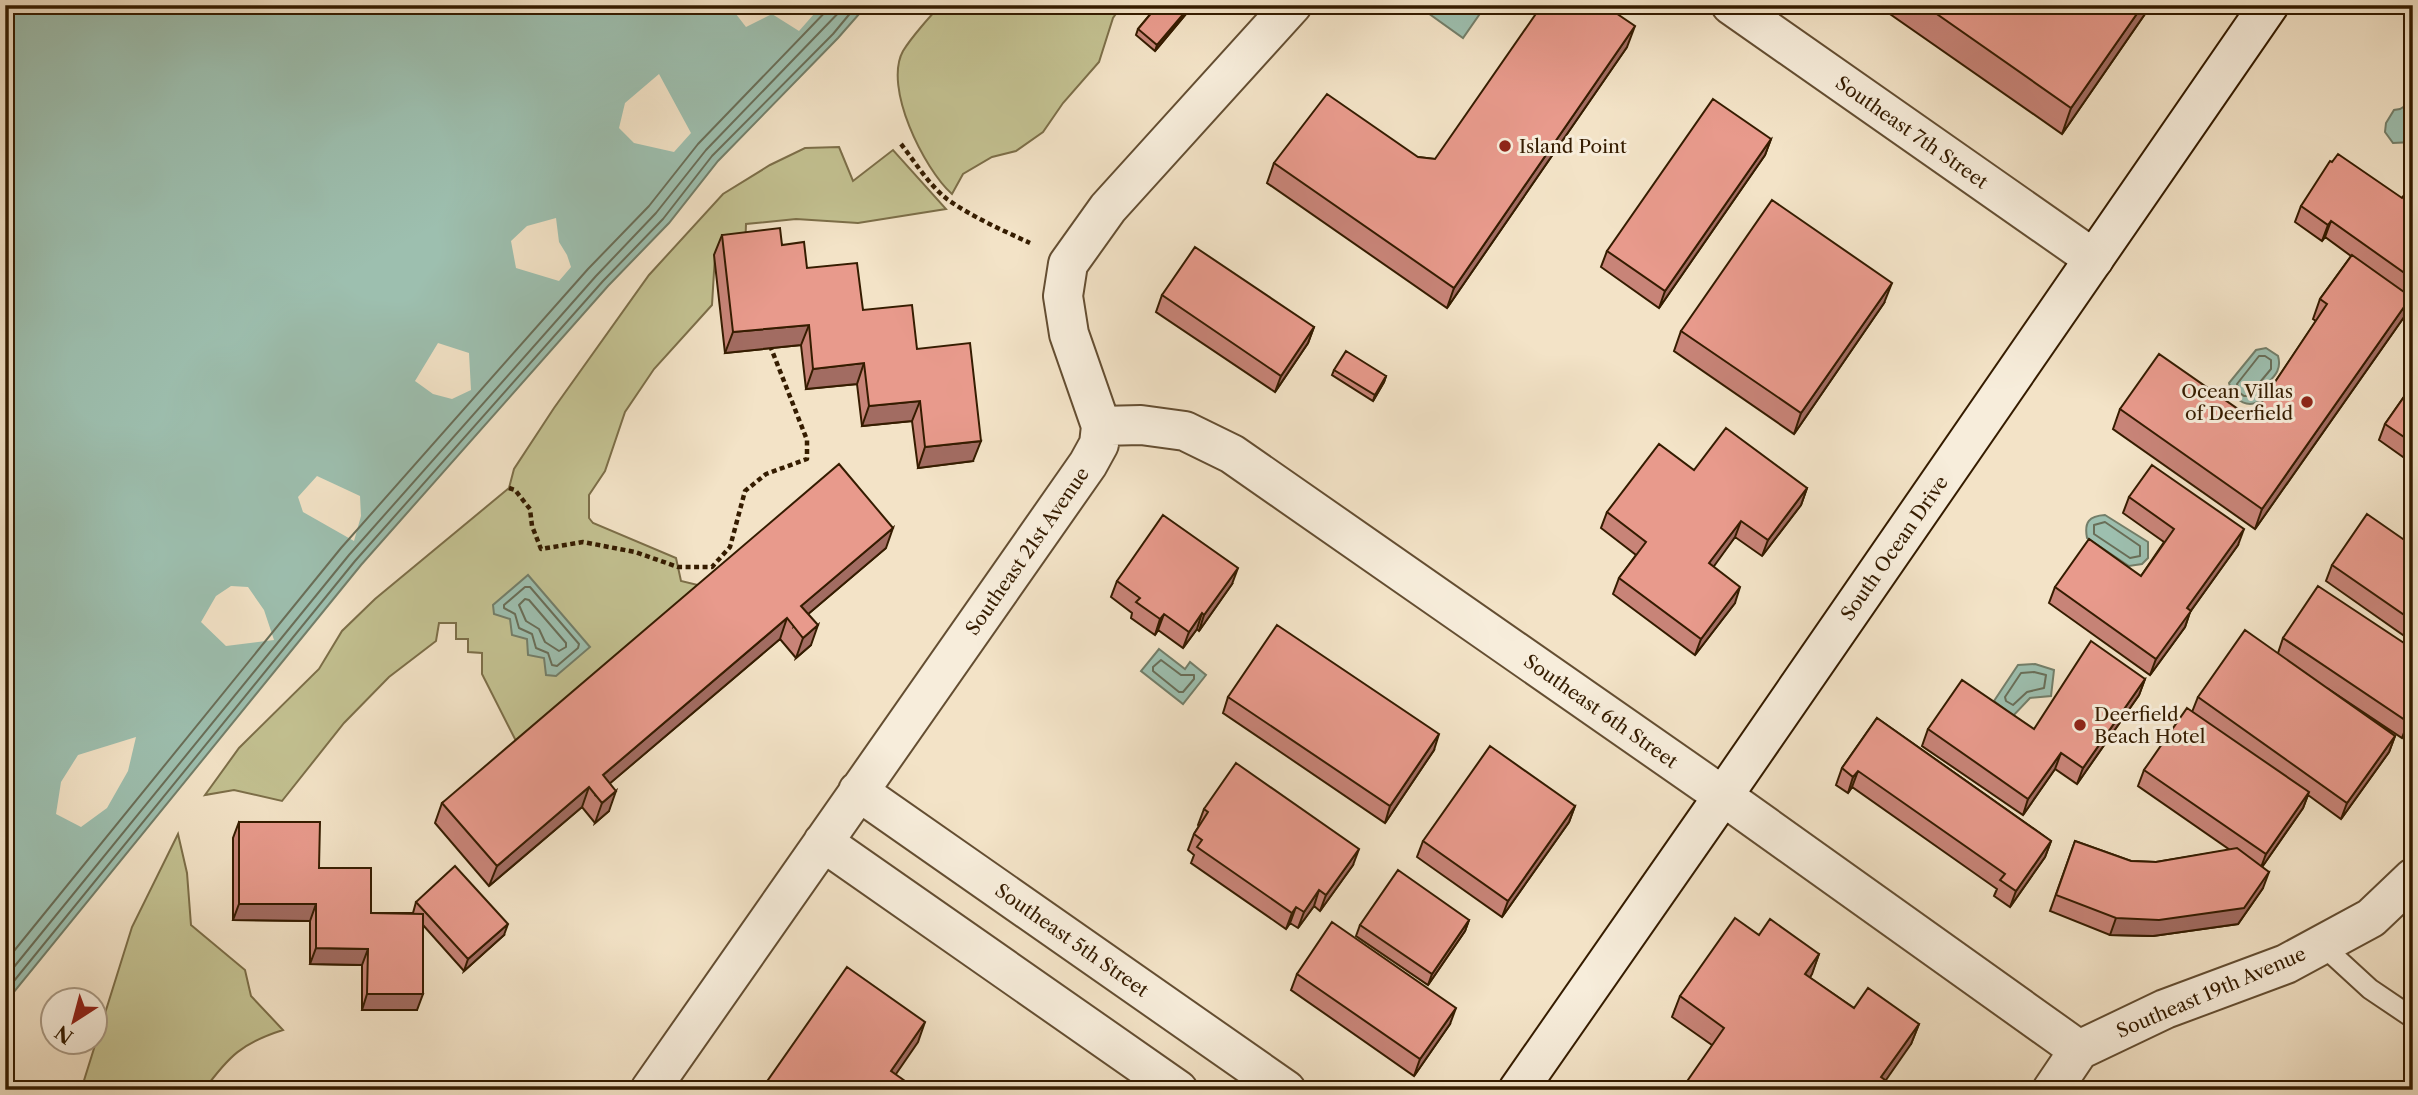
<svg xmlns="http://www.w3.org/2000/svg" width="2418" height="1095" font-family="'Libre Caslon Text',serif">
<rect width="100%" height="100%" fill="#f3e3c7"/>
<filter id="stains"><feTurbulence type="fractalNoise" baseFrequency=".00286" numOctaves="4"/><feColorMatrix values="0 0 0 0 .2 0 0 0 0 .09 0 0 0 0 .02 0 0 0 .5 -.17"/></filter>
<radialGradient id="worn" r=".72"><stop offset=".6" stop-color="#630" stop-opacity="0"/><stop offset="1" stop-color="#630" stop-opacity=".3"/></radialGradient>
<!-- green -->
<path fill="#c3c191" stroke="#7c6e48" stroke-width="2" d="M941,5H1122L1113,18L1099,62L1063,103L1043,132L1016,151L992,157L963,174L952,194C924,169 883,87 903,51C911,38 930,16 941,5Z
M839,147L853,181L893,150L946,209L858,223L796,219L746,224L745,252L715,255L712,305L654,369L625,412L605,471L589,495V518L593,523L676,558L681,581L710,588L516,741L482,674V653L468,652V639H456V623H439L436,641L389,677L344,723L282,801L234,790L205,795L239,748L319,669L342,631L375,599L509,488L514,469L554,408L649,275L723,194L770,165L805,148Z
M178,834L187,873L191,925L245,970L251,996L283,1030C242,1043 229,1056 204,1090H81L132,927Z"/>
<!-- water -->
<path fill="#9dbfaf" stroke="#737e69" stroke-width="2" d="M5,5H867L838,38L718,161L669,223L608,286L361,565L5,1003Z
M1434,5H1486L1463,38L1428,13Z
M2413,101V142L2393,143L2385,132L2386,123L2394,110L2400,109Z
M2266,348L2278,356C2283,373 2270,379 2261,391V395L2265,397C2250,411 2233,402 2229,383L2256,350Z
M2105,515L2148,542V558L2142,564L2129,566L2087,538C2084,522 2089,516 2105,515Z
M528,575L590,647L556,676L546,675L544,658L528,655L527,639L512,635L510,619L494,614L493,605Z
M1159,649L1185,669L1190,662L1206,675L1183,704L1141,671Z
M2035,664L2054,670L2051,696L2030,698L2013,716L1994,701L2018,665Z"/>
<!-- pier -->
<path fill="#f3e3c7" d="M729,5H812L814,14L799,31L772,14L746,27Z
M659,74L691,133L674,152L634,143L619,128L625,103Z
M556,218L559,242L567,255L571,267L559,281L516,268L511,241L527,226Z
M438,343L469,353L471,390L452,399L433,394L415,381Z
M317,476L360,496L361,516L354,541L303,512L298,497Z
M231,586L248,587L264,610L274,640L226,646L201,622L216,596Z
M136,737L128,771L107,808L81,827L56,814L61,782L78,755Z"/>
<g fill="none" stroke-linecap="round" stroke-linejoin="round">
<!-- shore -->
<path stroke="#696e58" stroke-width="2" d="M2259,356H2265L2271,360V369L2256,387L2253,396H2244L2240,393L2237,384Z
M2105,522L2140,546V556L2130,558L2094,534V525Z
M525,587H530L579,644L578,648L557,666L552,665L548,653L536,648L532,634L519,628L515,614L504,608V605Z
M525,599L529,600L566,643V647L559,651L545,642L539,629L526,621L519,605Z
M1161,660L1181,675H1194V679L1183,692H1179L1153,671V667Z
M2034,672L2046,675L2044,688L2027,692L2013,705L2006,701L2005,697L2021,673Z
M5,962L341,548L588,269L649,206L698,144L832,5
M5,978L349,555L596,276L656,213L706,150L846,5
M5,992L355,561L603,281L663,219L712,156L833,34L857,5"/>
<!-- lane casing -->
<g stroke="#644e32" stroke-width="23">
<path id="lane" d="M2322,945L2370,989L2413,1018"/>
</g>
<!-- street casing -->
<g stroke="#644e32" stroke-width="42">
<path id="street" d="M1731,5L2094,259
M1101,426L1141,425L1185,431L1232,454L1723,796L2079,1050
M858,791L1286,1090
M823,842L1178,1090
M650,1090L1088,464L1099,444L1101,426L1069,334L1063,296L1068,264L1108,208L1292,5
M2052,1090L2079,1050L2165,1009L2286,964L2371,918L2413,878"/>
</g>
<!-- secondary casing -->
<g stroke="#351c00" stroke-width="42">
<path id="secondary" d="M1518,1090L1723,796L2269,5"/>
</g>
<!-- path -->
<path stroke="#351c00" stroke-width="4.5" stroke-dasharray="5 3.5" stroke-linecap="butt" d="M1210,5L1217,11
M901,144C915,162 929,185 947,199C972,217 1002,230 1030,243
M509,488L515,490L530,509L532,526L541,549L583,542L635,552L678,567H712L730,547L745,491L766,474L807,459V440L771,348"/>
<!-- lane -->
<use href="#lane" stroke="#f7eddb" stroke-width="19"/>
<!-- street -->
<use href="#street" stroke="#f7eddb" stroke-width="38"/>
<!-- secondary -->
<use href="#secondary" stroke="#f7eddb" stroke-width="38"/>
</g>
<!-- wall -->
<path fill="#c88478" stroke="#351c00" stroke-width="2" d="M1158,5H1192L1191,8L1155,51L1136,35L1138,29Z
M1877,5H2149L2147,11L2062,134Z
M1627,47L1447,308L1267,183L1274,163L1418,157L1435,159Z
M1771,139L1765,155L1659,308L1601,267L1607,251Z
M2413,183V299L2411,298L2404,317L2255,529L2113,429L2120,409L2251,418L2316,321L2313,319L2320,299L2351,256L2325,237L2322,241L2295,222L2301,206L2402,198Z
M722,235L782,245L807,268L863,310L917,349L973,461L918,468L912,421L862,426L857,384L806,389L801,345L725,353L714,255Z
M1162,295L1314,327L1308,343L1275,392L1156,312Z
M1884,303L1794,434L1674,351L1681,331Z
M1334,370L1386,376L1384,382L1373,401L1332,375Z
M2413,384V464L2379,440L2385,424Z
M1694,470L1807,488L1801,505L1762,556L1735,537L1713,566L1735,603L1695,655L1613,594L1619,578L1636,555L1601,528L1607,512Z
M2129,497L2238,545L2190,612L2185,627L2150,675L2049,603L2055,587L2141,576L2164,542L2123,513Z
M2413,546V642L2326,581L2332,565Z
M886,548L808,614L811,645L796,658L780,639L610,783L609,811L595,823L582,807L489,886L435,823L442,803Z
M1117,581L1232,584L1199,631L1197,629L1183,648L1158,630L1155,635L1131,618L1132,613L1111,597Z
M2283,638L2413,722L2402,738L2327,688L2395,736L2389,752L2341,819L2308,795L2303,808L2262,867L2263,888L2238,924L2153,936L2110,935L2050,911L2075,841L2131,861L2156,862L2230,850L2138,786L2144,770L2192,712L2198,697L2278,653Z
M2145,679L2139,695L2077,784L2055,769L2023,815L1922,746L1928,729H2034Z
M1228,697L1434,750L1385,823L1223,713Z
M1877,718L2051,841L2045,857L2010,907L1994,896L1997,889L1852,787L1848,793L1836,785L1842,768Z
M1575,806L1569,822L1502,917L1417,857L1423,841Z
M1204,809L1353,865L1320,911L1314,906L1298,928L1290,923L1286,929L1191,863L1194,855L1188,850L1194,834L1199,826L1198,825Z
M239,822L319,868L371,913H413L416,902L504,935L464,971L423,925L417,1010H362V965L310,964V921L233,920V838Z
M1469,920L1465,931L1428,985L1356,936L1360,925Z
M1759,935L1819,954L1810,978L1854,1008L1919,1024L1911,1044L1712,1045L1672,1017L1680,996Z
M1297,974L1450,1024L1414,1076L1291,990Z"/>
<!-- shaded-wall -->
<path fill="#a26c62" stroke="#351c00" stroke-width="2" d="M1191,5H1192L1191,8L1155,51L1157,45Z
M2143,5H2149L2147,11L2062,134L2071,108Z
M1635,26L1627,47L1447,308L1454,288Z
M1771,139L1765,155L1659,308L1665,291Z
M2331,221L2325,237L2322,241L2328,225Z
M1892,283L1884,303L1794,434L1801,413Z
M2411,297L2404,317L2255,529L2262,509Z
M809,325L801,345L725,353L733,332Z
M1314,327L1308,343L1275,392L1281,376Z
M864,363L857,384L806,389L813,369Z
M1386,376L1384,382L1373,401L1375,395Z
M920,401L912,421L862,426L869,406Z
M981,441L973,461L918,468L925,447Z
M1807,488L1801,505L1762,556L1768,540Z
M1741,521L1735,537L1704,580L1709,563Z
M893,528L886,548L794,626L801,606Z
M2244,529L2238,545L2190,612L2185,627L2150,675L2156,659L2187,608Z
M1238,568L1232,584L1199,631L1204,615Z
M1740,587L1735,603L1695,655L1701,639Z
M1202,613L1197,629L1183,648L1189,632Z
M1164,614L1158,630L1155,635L1160,619Z
M787,618L780,639L595,796L603,775Z
M818,625L811,645L796,658L803,638Z
M2145,679L2139,695L2077,784L2083,768Z
M2413,714V722L2402,738L2408,722Z
M1439,734L1434,750L1385,823L1390,806Z
M2395,736L2389,752L2341,819L2347,803Z
M2061,753L2055,769L2023,815L2028,799Z
M1858,771L1852,787L1848,793L1853,777Z
M589,787L582,807L489,886L497,866Z
M616,791L609,811L595,823L602,803Z
M2309,792L2303,808L2260,870L2266,854Z
M1575,806L1569,822L1502,917L1508,901Z
M2051,841L2045,857L2010,907L2016,891Z
M1359,849L1353,865L1320,911L1326,895Z
M2269,872L2263,888L2238,924L2153,936L2110,935L2116,918Z
M1319,890L1314,906L1298,928L1304,912Z
M239,904H316L310,921L233,920Z
M1296,907L1290,923L1286,929L1292,913Z
M1469,920L1465,931L1428,985L1432,974Z
M508,924L504,935L464,971L468,959Z
M316,948L368,949L362,965L310,964Z
M1819,954L1812,974L1798,995L1805,974Z
M367,994H423L417,1010H362Z
M1456,1008L1450,1024L1414,1076L1420,1059Z
M925,1022L918,1042L885,1090L891,1071Z
M1919,1024L1911,1044L1879,1090L1881,1077Z"/>
<!-- building -->
<path fill="#e89a8c" stroke="#351c00" stroke-width="2" d="M1158,5H1191L1157,45L1138,29Z
M1542,5H1604L1635,26L1454,288L1274,163L1327,94L1418,157L1435,159Z
M1924,5H2143L2071,108Z
M1713,99L1771,139L1665,291L1607,251Z
M2338,154L2402,198L2413,183V279L2331,221L2328,225L2301,206L2330,161L2332,162Z
M1772,200L1892,283L1801,413L1681,331Z
M780,228L782,245L804,242L807,268L857,263L863,310L912,305L917,349L970,343L981,441L925,447L920,401L869,406L864,363L813,369L809,325L733,332L722,235Z
M1195,247L1314,327L1281,376L1162,295Z
M2352,255L2411,297L2262,509L2120,409L2159,354L2251,418L2327,304L2320,299Z
M1346,351L1386,376L1375,395L1334,370Z
M2413,384V443L2385,424Z
M1726,428L1807,488L1768,540L1741,521L1709,563L1740,587L1701,639L1619,578L1646,542L1607,512L1659,444L1694,470Z
M839,464L893,528L801,606L818,625L803,638L787,618L603,775L616,791L602,803L589,787L497,866L442,803Z
M2152,465L2244,529L2187,608L2191,611L2156,659L2055,587L2089,539L2141,576L2174,529L2129,497Z
M2367,514L2413,546V621L2332,565Z
M1163,515L1238,568L1204,615L1202,613L1189,632L1164,614L1160,619L1136,602L1140,598L1117,581Z
M2318,586L2413,649V714L2408,722L2283,638Z
M1277,625L1439,734L1390,806L1228,697Z
M2245,630L2395,736L2347,803L2198,697Z
M2091,641L2145,679L2083,768L2061,753L2028,799L1928,729L1962,680L2034,729Z
M2187,708L2309,792L2266,854L2144,770Z
M1877,718L2051,841L2016,891L2000,880L2005,874L1858,771L1853,777L1842,768Z
M1490,746L1575,806L1508,901L1423,841Z
M1236,763L1359,849L1326,895L1319,890L1304,912L1296,907L1292,913L1197,847L1202,840L1194,834L1208,812L1204,809Z
M239,822H320L319,868H371V913L423,914V994H367L368,949L316,948V904H239Z
M2075,841L2131,861L2156,862L2237,848L2269,872L2244,908L2159,920L2116,918L2056,895Z
M455,866L508,924L468,959L416,902Z
M1398,870L1469,920L1432,974L1360,925Z
M1735,918L1759,935L1770,919L1819,954L1805,974L1854,1008L1868,988L1919,1024L1881,1077L1899,1090H1681L1724,1028L1680,996Z
M1332,922L1456,1008L1420,1059L1297,974Z
M847,967L925,1022L891,1071L905,1081L899,1090H761Z
M1010,1085L1017,1090H1007Z"/>
<!-- markers -->
<g fill="#8f2418" stroke="#f7eddb" stroke-width="2.5">
<circle cx="1505" cy="146" r="7"/>
<circle cx="2307" cy="402" r="7"/>
<circle cx="2080" cy="725" r="7"/>
</g>
<g text-anchor="middle" stroke-width="6" stroke-linejoin="round" paint-order="stroke">
<!-- street labels -->
<g font-size="19" fill="#351c00" stroke="#f7eddb">
<text transform="translate(1912 132) rotate(35)" y="7">Southeast 7th Street</text>
<text transform="translate(1894 548) rotate(-55)" y="7">South Ocean Drive</text>
<text transform="translate(1027 551) rotate(-55)" y="7">Southeast 21st Avenue</text>
<text transform="translate(1601 711) rotate(35)" y="7">Southeast 6th Street</text>
<text transform="translate(1072 940) rotate(35)" y="7">Southeast 5th Street</text>
<text transform="translate(2211 992) rotate(-23)" y="7">Southeast 19th Avenue</text>
</g>
<!-- poi labels -->
<g font-size="19" fill="#351c00" stroke="#f7eddb" text-anchor="start">
<text x="1519" y="153">Island Point</text>
<text x="2293" y="398" text-anchor="end">Ocean Villas<tspan x="2293" dy="22">of Deerfield</tspan></text>
<text x="2094" y="721">Deerfield<tspan x="2094" dy="22">Beach Hotel</tspan></text>
</g>
</g>
<!-- margin -->
<rect width="2418" height="1095" fill="none" stroke="#f3e3c7" stroke-width="28"/>
<rect x="7" y="7" width="2404" height="1081" fill="none" stroke="#351c00" stroke-width="3.5"/>
<rect x="14" y="14" width="2390" height="1067" fill="none" stroke="#351c00" stroke-width="2"/>
<!-- north arrow -->
<g transform="translate(74 1021) rotate(216)"><circle r="33" fill="#f7eddb" stroke="#a99983" stroke-width="2"/>
<path d="M0-5L12 26L0 18L-12 26Z" fill="#8f2418"/>
<text y="-10" font-size="19" font-weight="bold" text-anchor="middle" fill="#351c00">N</text>
</g>
<rect width="100%" height="100%" filter="url(#stains)"/>
<rect width="100%" height="100%" fill="url(#worn)"/>
</svg>
